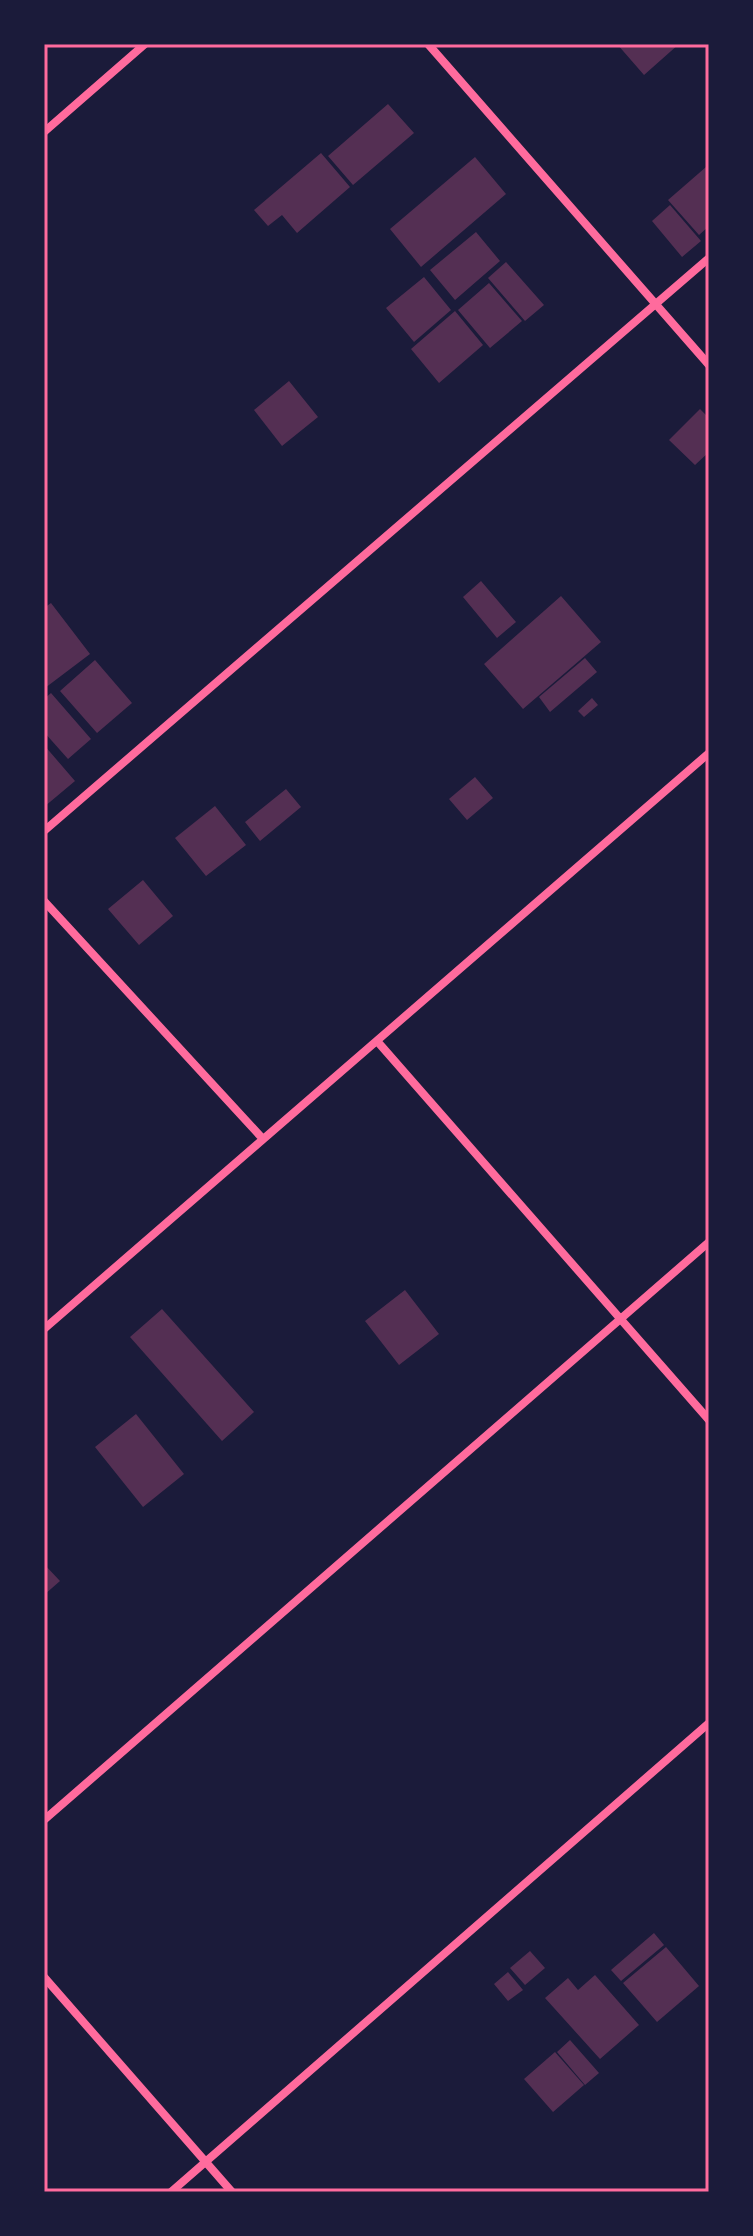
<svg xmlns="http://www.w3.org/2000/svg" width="753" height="2236" font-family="'Archivo Narrow',sans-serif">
<rect width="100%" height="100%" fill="#1b1b3a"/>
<!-- building -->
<path fill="#542f53" d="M617,44H679L644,75Z
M388,104L414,133L353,185L328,156Z
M321,153L350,187L297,233L282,215L268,226L254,210Z
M475,157L506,194L421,267L390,229Z
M706,167L709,171V226L699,235L668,200Z
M670,205L701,241L682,257L652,221Z
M476,232L500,261L455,300L430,270Z
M506,262L544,305L525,321L488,278Z
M424,277L451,310L414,342L386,308Z
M489,283L522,321L490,348L458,310Z
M455,311L483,345L439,383L411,349Z
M289,381L318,417L282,446L254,410Z
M700,409L709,418V452L695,465L669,440Z
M481,581L516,622L497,638L463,597Z
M561,596L601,642L523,709L484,664Z
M51,603L90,654L45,688L44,608Z
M585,658L597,672L550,712L539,697Z
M95,660L132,703L97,733L60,691Z
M51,693L91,739L68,759L44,732V699Z
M592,698L598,705L584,717L578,711Z
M44,745L75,781L44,807Z
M475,777L493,798L467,820L449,799Z
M286,789L301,807L260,841L245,822Z
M215,806L246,845L206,876L175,838Z
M143,880L173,916L139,945L108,909Z
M405,1290L439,1334L399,1365L365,1321Z
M162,1309L254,1412L222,1441L130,1337Z
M136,1414L184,1474L143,1507L95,1447Z
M44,1564L60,1581L44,1595Z
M654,1933L664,1945L621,1981L611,1970Z
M666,1947L699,1986L657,2022L623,1983Z
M530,1951L545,1968L525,1985L510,1968Z
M508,1972L523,1990L508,2001L494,1984Z
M595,1975L639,2025L600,2059L545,1998L568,1978L578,1990Z
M570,2040L599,2073L585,2085L557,2052Z
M555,2052L584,2085L553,2112L524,2079Z"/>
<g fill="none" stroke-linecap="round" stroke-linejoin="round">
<!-- minor -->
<path stroke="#ff6b9d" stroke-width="8" d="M428,44L709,365
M44,132L145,44
M44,831L709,258
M44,901L263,1139
M377,1041L709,1420
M44,1329L709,753
M44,1820L709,1242
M44,1977L232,2192
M171,2192L709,1723
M708,2192L709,2191"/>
</g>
<!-- border -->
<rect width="753" height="2236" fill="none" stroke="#1b1b3a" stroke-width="92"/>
<rect x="46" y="46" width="661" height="2144" fill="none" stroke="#ff6b9d" stroke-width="3"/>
</svg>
